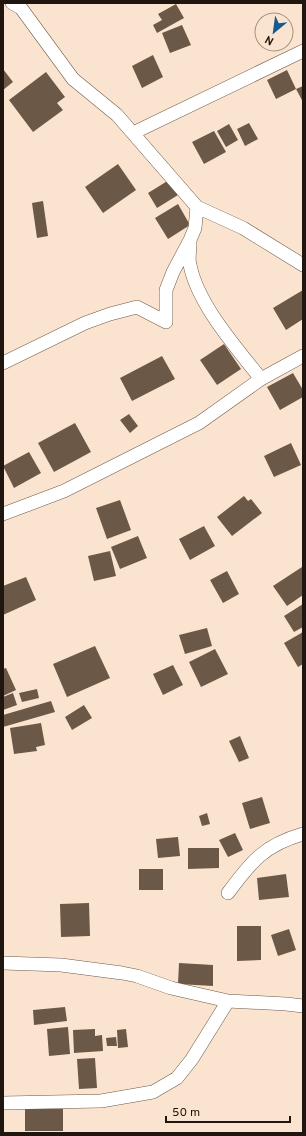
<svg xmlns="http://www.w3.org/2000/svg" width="306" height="1136" font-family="Overpass,sans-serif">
<rect width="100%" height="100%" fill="#fbe4cf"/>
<!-- building -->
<path fill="#6c5846" d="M176,4L184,18L157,33L153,25L162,20L158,14Z
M182,25L191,45L170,53L162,33Z
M153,55L163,77L142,88L132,66Z
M3,69L13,82L3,90Z
M287,70L296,89L276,99L267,80Z
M46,72L65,97L57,103L63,110L33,132L9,100Z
M303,86V102L296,89Z
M249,123L258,139L245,146L237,129Z
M229,124L238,140L226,147L217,131Z
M214,131L226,152L204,164L192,142Z
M118,164L136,190L103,213L85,187Z
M169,180L178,195L157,208L148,193Z
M43,201L48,236L37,238L32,203Z
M178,204L190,225L168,239L155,218Z
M303,290V319L286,330L273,308Z
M224,344L241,369L217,385L200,360Z
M162,356L175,379L132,401L120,378Z
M293,373L303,390V397L280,410L267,387Z
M129,414L138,426L130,433L120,420Z
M75,423L91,452L54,472L38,443Z
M291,443L301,465L274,477L264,456Z
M29,452L41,473L14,488L3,466Z
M244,496L248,501L251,499L262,513L232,536L217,517Z
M120,500L131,530L107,539L96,508Z
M204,526L215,546L190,560L179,539Z
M138,536L147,558L120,569L111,547Z
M110,551L116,576L94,581L88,556Z
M302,567L303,569V595L287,606L273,586Z
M227,571L239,594L223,603L210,580Z
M26,577L36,600L3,615V586Z
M303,604V627L294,632L284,616Z
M207,628L212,646L185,654L179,635Z
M303,632V664L298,667L284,643Z
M95,646L110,678L67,697L53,664Z
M215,649L228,674L201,687L189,662Z
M173,665L183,685L163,695L153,674Z
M6,668L16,690L3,696V669Z
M37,689L39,698L22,702L19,693Z
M13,693L17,705L3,710V697Z
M51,701L55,712L3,727V715Z
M84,705L92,718L72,730L65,717Z
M41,723L45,745L36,747L37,751L14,754L10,728Z
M240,736L249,758L239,762L229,741Z
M262,797L270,823L250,829L242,803Z
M207,813L210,824L202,826L199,816Z
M235,833L243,850L228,857L219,840Z
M178,837L180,856L158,858L156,839Z
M188,848H219V868L188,869Z
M139,869H163V890H139Z
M286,874L289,897L259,900L257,878Z
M89,903L90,936L61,937L60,904Z
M237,926H261V960L237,961Z
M289,929L296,950L278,956L271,935Z
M179,963L213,965V986L178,984Z
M65,1007L67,1021L34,1025L33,1010Z
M68,1027L70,1054L49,1056L47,1029Z
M95,1029V1036L102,1035L103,1051L74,1053L73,1030Z
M126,1029L128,1047L118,1048L117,1030Z
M116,1037L117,1046H107L106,1038Z
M95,1058L97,1088L79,1089L77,1059Z
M25,1109H63V1131H25Z"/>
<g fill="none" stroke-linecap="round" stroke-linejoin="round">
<!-- minor casing -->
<g stroke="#6e5a48" stroke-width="14">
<path id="minor" d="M12,3L21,8L73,79L117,115L197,207L243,228L303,265
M133,133L303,51
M190,244C190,251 188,259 190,265C198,305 236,347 261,379
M3,363L85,323L110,314L137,307L166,322V290L173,272L190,240L195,228L197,207
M3,514L64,491L199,423L261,379L303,356
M228,893C251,862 264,845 303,834
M3,963L61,965L122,973L137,976L171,988L228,1001L286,1004L303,1006
M3,1103L101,1101L153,1092L177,1078L192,1059L228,1001"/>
</g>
<!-- minor -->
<use href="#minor" stroke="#fff" stroke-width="13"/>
</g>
<!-- border -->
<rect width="306" height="1136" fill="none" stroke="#1f170f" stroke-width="8"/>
<!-- north arrow -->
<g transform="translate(274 32) rotate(209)"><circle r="19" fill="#fbe4cf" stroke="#a39282"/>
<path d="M0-3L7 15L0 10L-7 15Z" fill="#155b8f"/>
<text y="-6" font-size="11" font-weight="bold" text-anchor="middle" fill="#1f170f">N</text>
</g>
<!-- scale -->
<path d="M166 1116v6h124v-6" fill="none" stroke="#1f170f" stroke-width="2"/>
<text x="172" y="1116" font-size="12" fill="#1f170f" stroke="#fbe4cf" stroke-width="3" paint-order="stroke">50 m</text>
</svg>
